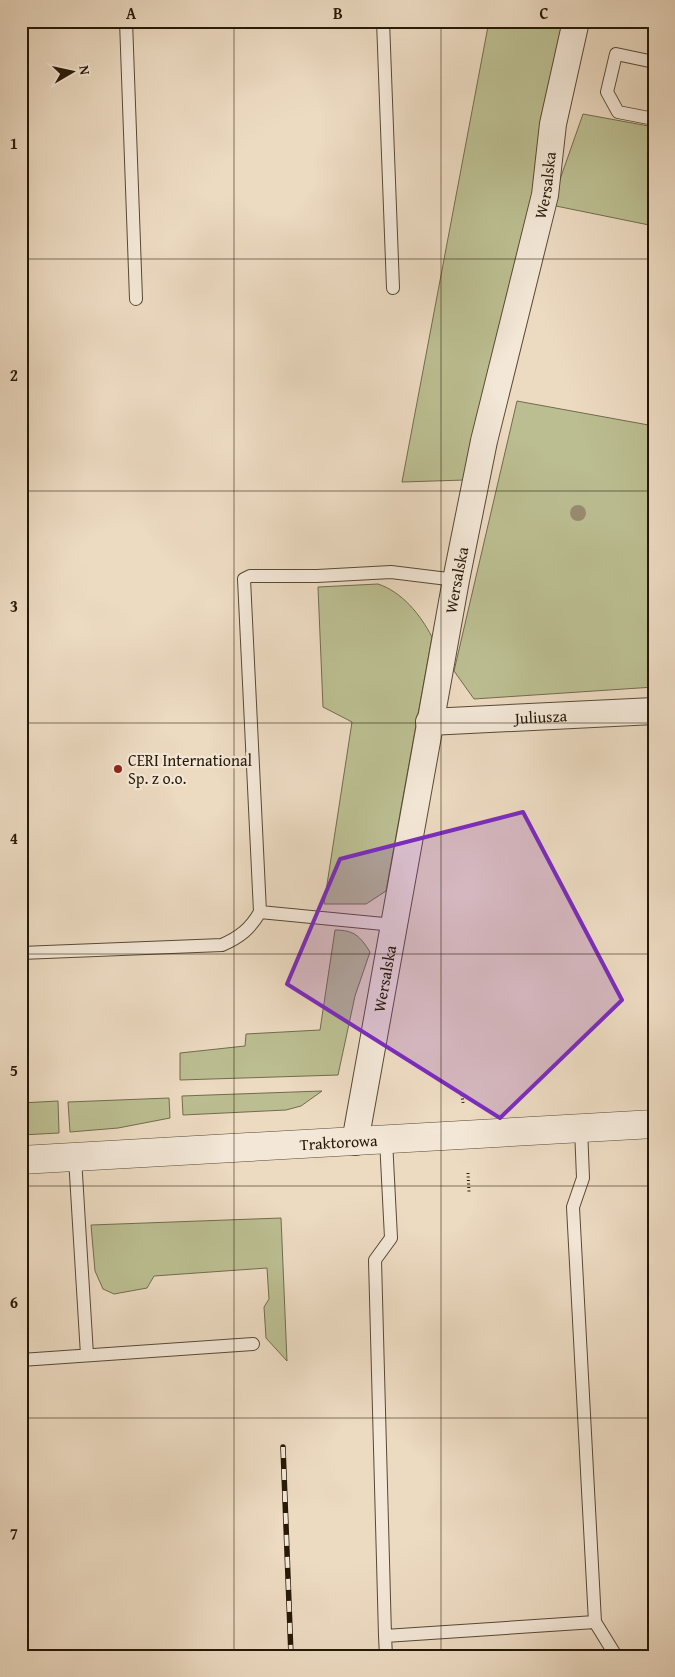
<svg xmlns="http://www.w3.org/2000/svg" width="675" height="1677" font-family="'Gentium Book Plus',serif">
<rect width="100%" height="100%" fill="#ecdac1"/>
<filter id="stains"><feTurbulence type="fractalNoise" baseFrequency=".004" numOctaves="4"/><feColorMatrix values="0 0 0 0 .2 0 0 0 0 .09 0 0 0 0 .02 0 0 0 .5 -.17"/></filter>
<radialGradient id="worn" r=".72"><stop offset=".6" stop-color="#630" stop-opacity="0"/><stop offset="1" stop-color="#630" stop-opacity=".3"/></radialGradient>
<!-- green -->
<path fill="#bbbe91" stroke="#716c4c" d="M489,21H567L531,213L465,480L402,482Z
M583,114L654,127V226L551,205Z
M517,401L654,426V687L474,699L454,671Z
M378,584C402,592 420,614 432,637L386,891L366,904H324L352,722L323,707L318,587Z
M335,930C354,930 360,936 370,952L355,996L338,1075L180,1080V1053L245,1046L246,1034L320,1030Z
M322,1091L301,1106L286,1110L183,1115L182,1096Z
M169,1098L170,1118L118,1128L70,1132L68,1102Z
M58,1101L59,1133L21,1135V1103Z
M281,1218L287,1361L266,1338L264,1307L269,1299L267,1268L154,1276L147,1288L114,1294L103,1289L95,1271L91,1225Z"/>
<g fill="none" stroke-linecap="round" stroke-linejoin="round">
<!-- service casing -->
<g stroke="#584935" stroke-width="14">
<path id="service" d="M126,21L136,299
M383,21L393,288
M654,62L616,54L607,92L618,112L654,119
M394,925L260,912L244,579L250,576H317L391,572L456,580
M21,953L222,945C240,937 250,929 260,912
M581,1128L583,1178L573,1207L595,1622L616,1656
M75,1158L87,1355
M21,1360L253,1344
M385,1636L375,1260L391,1238L386,1140
M386,1656L385,1636L595,1622"/>
</g>
<!-- minor casing -->
<g stroke="#584935" stroke-width="28">
<g id="minor">
<path id="s1" d="M429,722L654,711"/>
<path id="s2" d="M355,1142L456,580L484,441L545,195L553,124L576,21"/>
</g>
</g>
<!-- tertiary casing -->
<g stroke="#584935" stroke-width="29">
<g id="tertiary">
<path id="s3" d="M21,1160L654,1124"/>
</g>
</g>
<!-- path -->
<path stroke="#271906" stroke-width="3" stroke-dasharray="1 2.5" stroke-linecap="butt" d="M462,1095L463,1103
M468,1173L469,1192"/>
<!-- service -->
<use href="#service" stroke="#f3e7d7" stroke-width="12"/>
<!-- minor -->
<use href="#minor" stroke="#f3e7d7" stroke-width="26"/>
<!-- tertiary -->
<use href="#tertiary" stroke="#f3e7d7" stroke-width="28"/>
<!-- rail casing -->
<g stroke="#271906" stroke-width="5.5">
<path id="rail" d="M283,1447L291,1656"/>
</g>
<!-- rail -->
<use href="#rail" stroke="#f3e7d7" stroke-width="4" stroke-dasharray="11" stroke-linecap="butt"/>
</g>
<!-- trees -->
<circle fill="#988b71" cx="578" cy="513" r="8"/>
<!-- marked area -->
<path fill="#7b2cbf" fill-opacity="0.2" stroke="#7b2cbf" stroke-width="4" stroke-linejoin="round" d="M523,812L622,1000L500,1118L287,984L340,859Z"/>
<!-- grid -->
<path fill="none" stroke="#271906" stroke-width="1" stroke-opacity="0.55" d="M234,21V1656M441,21V1656M21,259H654M21,491H654M21,723H654M21,954H654M21,1186H654M21,1418H654"/>
<!-- markers -->
<circle fill="#8f2418" stroke="#f3e7d7" stroke-width="2" cx="118" cy="769" r="5"/>
<g text-anchor="middle" stroke-width="4.5" stroke-linejoin="round" paint-order="stroke">
<!-- street labels -->
<g font-size="16" fill="#271906" stroke="#f3e7d7">
<text dy="6" stroke="none"><textPath href="#s2" startOffset="976">Wersalska</textPath></text>
<text dy="6" stroke="none"><textPath href="#s2" startOffset="571">Wersalska</textPath></text>
<text dy="6" stroke="none"><textPath href="#s1" startOffset="112">Juliusza</textPath></text>
<text dy="6" stroke="none"><textPath href="#s2" startOffset="166">Wersalska</textPath></text>
<text dy="6" stroke="none"><textPath href="#s3" startOffset="318">Traktorowa</textPath></text>
</g>
<!-- poi labels -->
<g font-size="16" fill="#271906" stroke="#f3e7d7" text-anchor="start">
<text x="128" y="766">CERI International<tspan x="128" dy="18">Sp. z o.o.</tspan></text>
</g>
</g>
<!-- margin -->
<rect width="675" height="1677" fill="none" stroke="#ecdac1" stroke-width="55"/>
<!-- north arrow -->
<g transform="translate(72 72) rotate(81)" stroke="#f3e7d7" stroke-width="4" paint-order="stroke">
<path d="M0-4L9 19L0 12L-9 19Z" fill="#271906"/>
<text y="-8" font-size="14" font-weight="bold" text-anchor="middle" fill="#271906">N</text>
</g>
<rect x="28" y="28" width="620" height="1622" fill="none" stroke="#271906" stroke-width="2"/>
<g font-size="16" text-anchor="middle" font-weight="bold" fill="#271906">
<text x="131" y="19">A</text>
<text x="338" y="19">B</text>
<text x="544" y="19">C</text>
<text x="14" y="149">1</text>
<text x="14" y="381">2</text>
<text x="14" y="612">3</text>
<text x="14" y="844">4</text>
<text x="14" y="1076">5</text>
<text x="14" y="1308">6</text>
<text x="14" y="1539">7</text>
</g>
<rect width="100%" height="100%" filter="url(#stains)"/>
<rect width="100%" height="100%" fill="url(#worn)"/>
</svg>
